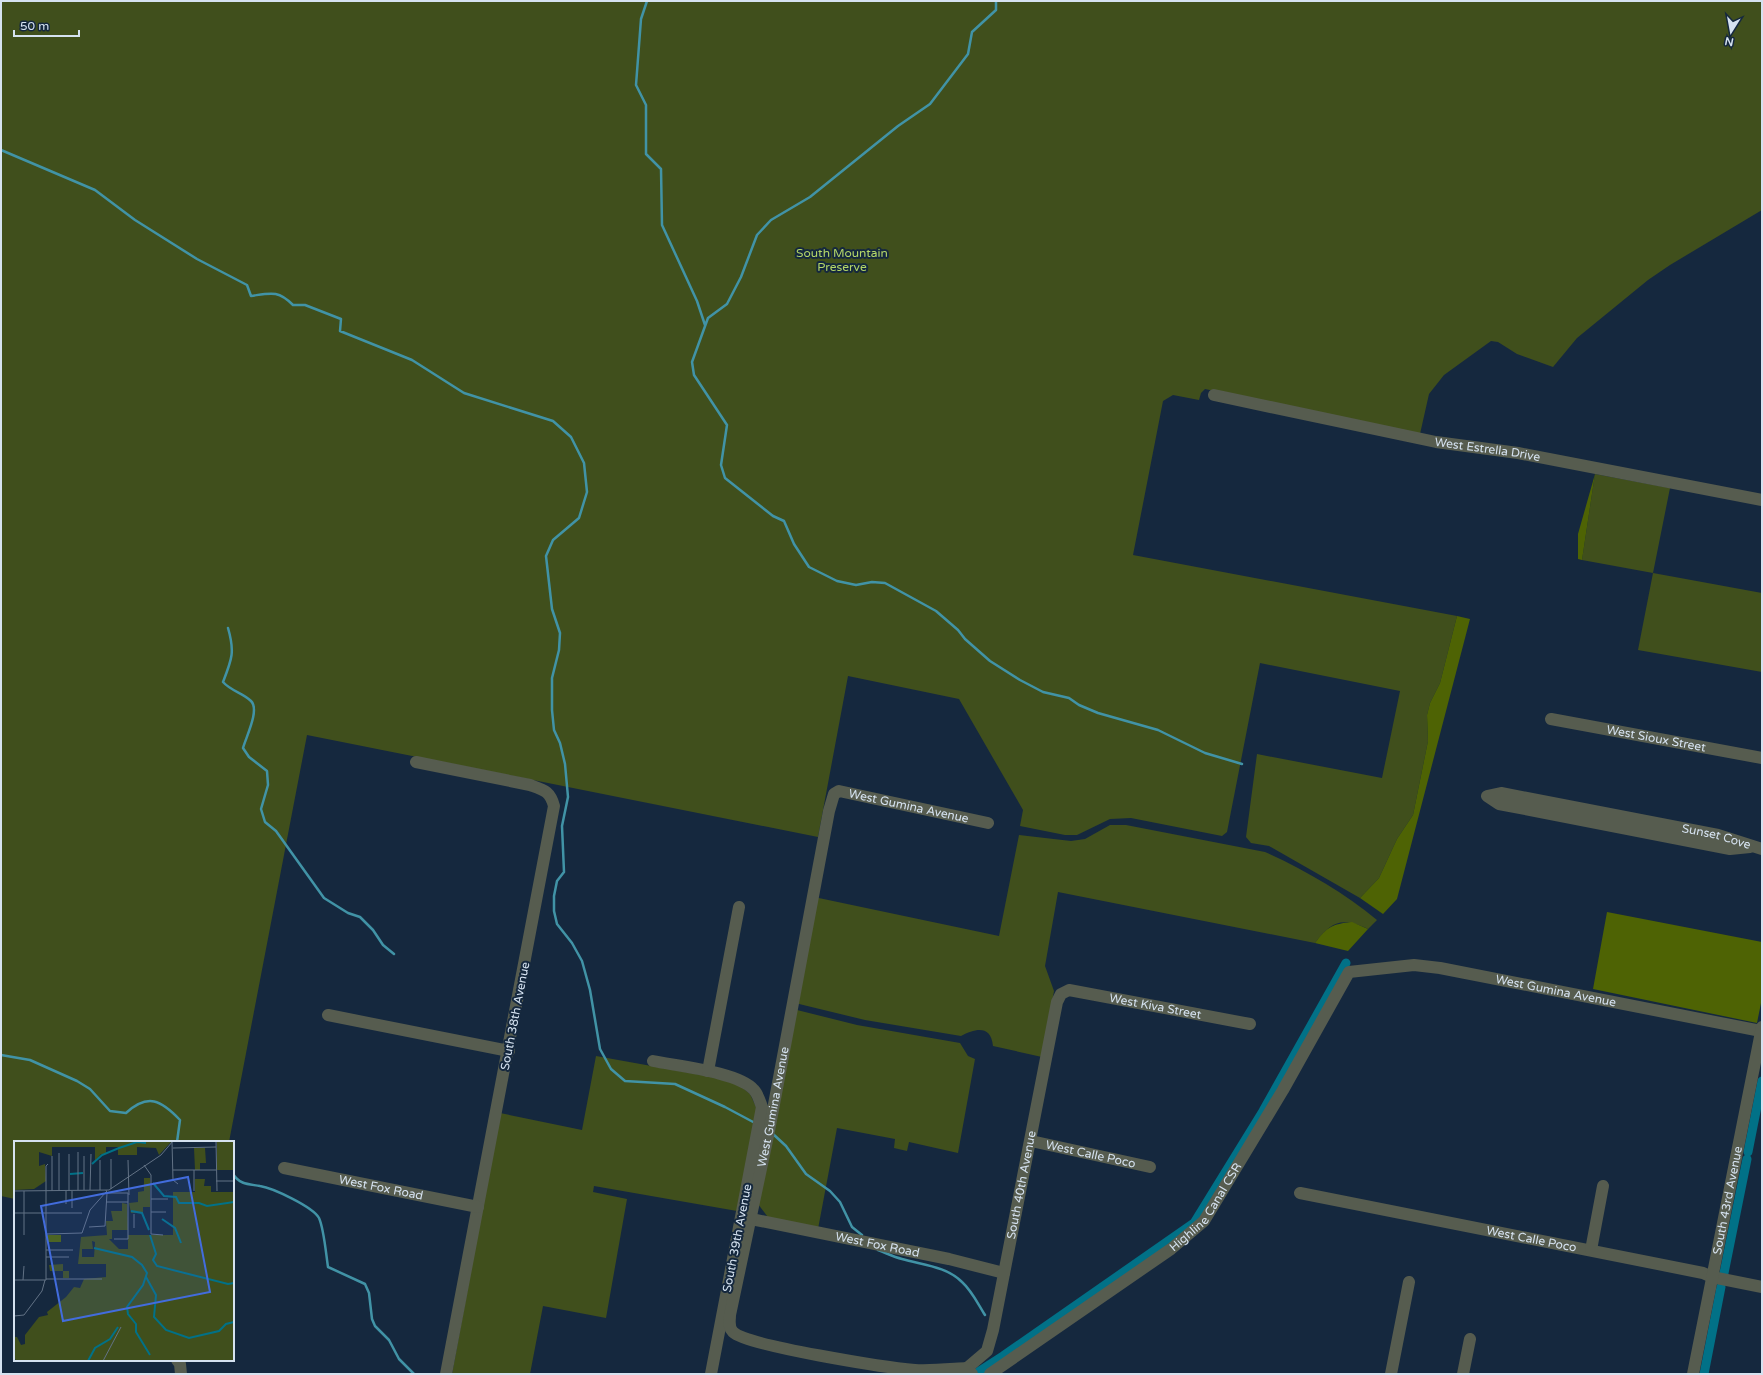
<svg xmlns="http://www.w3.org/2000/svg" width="1763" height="1375" font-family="'Varela Round',sans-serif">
<rect width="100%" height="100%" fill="#15283e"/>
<!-- green -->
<path fill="#404f1c" d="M1,1H1762V210L1670,265L1648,280L1577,338L1553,367L1517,354L1498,342L1491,341L1444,375L1429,394L1420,434L1205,389L1201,393L1199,400L1173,395L1163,401L1133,555L1457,616L1440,683L1430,703L1427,715L1428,741L1413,815L1397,839L1379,878L1360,898L1269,846L1251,843L1246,837L1257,754L1382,778L1400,691L1260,663L1227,832L1222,836L1131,818L1110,819L1077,835H1065L1020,826L1023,810L959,699L848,676L818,837L307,735L229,1142H15V1199L1,1196Z
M1595,474L1670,488L1653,573L1762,593V672L1638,650L1653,573L1582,560Z
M1110,825H1126L1265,852C1303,869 1345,893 1377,920L1368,929C1342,917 1332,921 1315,943L1058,892L1045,966L1054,991L1042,1057L993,1046C991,1025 976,1028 961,1036L865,1020L795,1003L814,897L999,936L1019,835L1071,841L1085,839Z
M793,1009L857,1025L960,1043L968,1056L975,1059L958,1153L909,1142L907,1151L894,1148L895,1139L837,1128L818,1229L770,1220L758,1204Z
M596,1056L707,1076L738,1084L750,1094L757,1109L737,1211L594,1186L593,1192L627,1199L606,1318L543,1306L530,1374H452L500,1113L582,1130Z"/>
<!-- forest -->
<path fill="#4e6304" d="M1595,474L1582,560L1578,559V534Z
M1457,616L1470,619L1397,899L1383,914L1360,898L1379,878L1397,839L1413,815L1428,741L1427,715L1430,703L1440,683Z
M1607,912L1762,942V998L1757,1023L1593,989Z
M1352,922L1368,929L1348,951L1315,943C1327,927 1332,924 1352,922Z"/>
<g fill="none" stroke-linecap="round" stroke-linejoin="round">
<!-- stream -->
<path stroke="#4193a6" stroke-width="2.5" d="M647,1L641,19L636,85L646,105V154L661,169L662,225L697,301L705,325
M996,1V10L972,32L968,54L930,104L898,126L810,197L771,220L757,235L741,277L727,304L708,318L692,362L694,375L727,425L721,465L725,478L773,516L784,521L794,544L809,567L837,581L856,585L872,582L885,583L936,611L958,630L965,639L990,661L1020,680L1043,692L1069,698L1079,705L1098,713L1158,730L1205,753L1242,764
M1,150L95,190L135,220L197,259L247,285L251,296C271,293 278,290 293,305H305L341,319L340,331L412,360L464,393L553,421L571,437L584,463L587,492L579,518L553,540L546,556L552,609L560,633L559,650L552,678V710L554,730L560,743L565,764L568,797L562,826L564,872L557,881L554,896V911L557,924L572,943L582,961L590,990L600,1049L611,1069L625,1081L675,1084L725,1107L755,1123
M228,628C235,652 232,659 223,682C231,691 243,693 251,701C260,710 246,737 243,748L249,757L267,771L268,785L261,809L265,822L276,831L324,898L348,913L360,917L373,930L383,945L394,954
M1,1055L30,1060L77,1081L90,1089L110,1111L126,1113C148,1093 161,1100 180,1120L177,1142
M773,1134L786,1146L806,1174L830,1191L840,1202L852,1227L862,1235
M233,1174C240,1185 249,1184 260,1186C273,1188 313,1207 319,1218C324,1229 326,1254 328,1267L365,1284L369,1293L372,1319L375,1326L389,1340L399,1359L414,1374
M878,1250C886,1253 894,1257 902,1259C922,1265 946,1266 962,1282C972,1291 978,1304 985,1315"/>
<!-- canal -->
<path stroke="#017187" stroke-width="9" d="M1748,1152L1762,1081
M1724,1273L1747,1159
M975,1374L1003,1356L1194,1223L1263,1111L1346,963
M1704,1374L1721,1287"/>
<!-- minor -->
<g stroke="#565c4f" stroke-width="12">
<path id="s1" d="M1214,395L1436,442L1518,453L1762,500"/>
<path id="s2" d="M1551,719L1762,758"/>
<path d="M416,762L530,785C544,790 550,791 554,806L446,1374"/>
<path id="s3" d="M1750,847L1730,849L1499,804L1487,796L1501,793L1718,835L1762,849"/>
<path d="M328,1015L509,1051"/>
<path d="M653,1061C677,1066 739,1072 754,1090C758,1094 760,1102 762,1107L711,1374"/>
<path d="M708,1071L739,907"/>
<path id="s4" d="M1031,1141L1150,1167"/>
<path id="s5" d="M284,1168L478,1207"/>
<path id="s6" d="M1300,1193L1703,1273L1712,1277L1762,1287"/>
<path id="s7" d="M751,1219L949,1259L1004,1273"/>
<path d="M1591,1250L1603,1186"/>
<path d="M177,1360L180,1364L181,1374"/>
<path id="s8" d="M967,1368L987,1351L993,1330L1057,1002L1061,994L1069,990L1250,1024"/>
<path id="s9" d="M972,1374L967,1368C950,1369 931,1371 915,1370C889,1368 747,1346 733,1332C728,1327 730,1322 730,1315L769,1131L829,811L834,794L839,791L988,823"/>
<path id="s10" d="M990,1374L1171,1249L1204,1221L1283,1090L1349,972L1414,965L1440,968L1761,1031"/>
<path d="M1391,1374L1409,1282"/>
<path d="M1463,1374L1470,1339"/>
<path id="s11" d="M1693,1374L1762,1027"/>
</g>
</g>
<g text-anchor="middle" stroke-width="4" stroke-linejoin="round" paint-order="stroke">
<!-- park labels -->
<g font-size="12" fill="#b5d768" stroke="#15283e">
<text x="842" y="257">South Mountain<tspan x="842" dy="14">Preserve</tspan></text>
</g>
<!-- street labels -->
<g font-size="12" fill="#d5e2f0" stroke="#15283e">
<text dy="4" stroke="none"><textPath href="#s1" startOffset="279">West Estrella Drive</textPath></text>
<text dy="4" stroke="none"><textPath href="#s2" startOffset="107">West Sioux Street</textPath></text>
<text dy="4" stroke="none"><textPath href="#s9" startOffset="873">West Gumina Avenue</textPath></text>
<text dy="4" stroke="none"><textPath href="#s3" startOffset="504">Sunset Cove</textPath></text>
<text dy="4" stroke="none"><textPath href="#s10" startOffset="761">West Gumina Avenue</textPath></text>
<text dy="4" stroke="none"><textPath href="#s8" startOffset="488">West Kiva Street</textPath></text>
<text transform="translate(515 1016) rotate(-79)" y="4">South 38th Avenue</text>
<text dy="4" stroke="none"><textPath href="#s9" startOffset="477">West Gumina Avenue</textPath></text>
<text dy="4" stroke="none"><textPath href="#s4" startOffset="61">West Calle Poco</textPath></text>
<text dy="4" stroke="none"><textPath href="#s8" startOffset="196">South 40th Avenue</textPath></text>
<text dy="4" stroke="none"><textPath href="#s5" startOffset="99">West Fox Road</textPath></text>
<text dy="4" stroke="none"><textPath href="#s11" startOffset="177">South 43rd Avenue</textPath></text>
<text dy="4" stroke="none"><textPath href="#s10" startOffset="275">Highline Canal CSR</textPath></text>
<text transform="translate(737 1238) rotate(-79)" y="4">South 39th Avenue</text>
<text dy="4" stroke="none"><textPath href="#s6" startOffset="236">West Calle Poco</textPath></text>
<text dy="4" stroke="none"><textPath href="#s7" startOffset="129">West Fox Road</textPath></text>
</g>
</g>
<!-- overview -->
<g transform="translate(14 1141)">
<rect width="220" height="220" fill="#15283e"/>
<path d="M0,0H158L145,14L142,7L123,6V14H104V6H92V13H87L81,20V6H38V15L25,11V25L31,23L32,40L20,48L0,49ZM203,0H220V29H203ZM180,7H191L192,22H186V29H181ZM130,37H136V66H129V72H117L115,62L124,61V51L130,50ZM181,38H191L190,45H197V51H220V220H3L0,217V196H3L7,204L11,203V194L25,176L34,174L33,171L52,156L60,146L66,147L70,138L92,136V123H64L67,96L93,94L92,80H99L97,70H108V62L113,63L114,89H98V98H95L105,108H114V94H159V51H181ZM78,100L81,101L80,116H68V108H79ZM49,123V130H55V137H49V130H36L35,124Z" fill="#404f1c" fill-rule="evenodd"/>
<path d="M33,94H47V101H33Z" fill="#4e6304"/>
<path fill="none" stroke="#017187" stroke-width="2" d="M78,23L88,14L105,7L123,1L132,2M56,33L69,32M139,42L150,55L162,56L165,62H185L193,65L220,61M117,70L128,72L135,89M148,78L161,87L167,102M136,94L142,113L139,119L143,125L214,143L220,142M80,107L118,116L128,124L133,132L129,144L113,166L114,173L122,183V191L136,214M132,136L142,154L140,176L152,189L175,197L205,190L212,183L220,181M74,220L81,207L96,198L104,186"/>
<path fill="none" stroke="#627285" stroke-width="1" d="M202,0L203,50M158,1L159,39L164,43M159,7L202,6M64,11V49M45,12V50M55,13V50M38,15V50M97,18V48M114,19L115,54M130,24L137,34V93L149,94M159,29H202M180,29V50M202,40H220M70,49V15M76,49L77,13M86,49V19M92,49L93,52H114V98H100M0,50L95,49L147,14L159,0M137,58H154M92,61H114M52,63V50M58,67V50M137,71H152M0,72H68M120,73V87M75,86L91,85L93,52M32,93L68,92L76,69L92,51M10,94V50M32,109H59M32,116H55M32,138H88M0,139H32V25L34,23M9,139L10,125M0,175L10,174L28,150L31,139M89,220L107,186"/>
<path fill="#426cdd" fill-opacity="0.15" stroke="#426cdd" stroke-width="2" d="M174,36L196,151L49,180L27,65Z"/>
<rect width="220" height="220" fill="none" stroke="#d5e2f0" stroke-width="2"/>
</g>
<!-- border -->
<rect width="1763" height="1375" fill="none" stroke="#d5e2f0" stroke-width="4"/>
<!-- north arrow -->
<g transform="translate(1731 32) rotate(191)" stroke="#15283e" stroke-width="3" paint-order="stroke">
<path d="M0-3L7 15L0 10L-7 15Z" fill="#d5e2f0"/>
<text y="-6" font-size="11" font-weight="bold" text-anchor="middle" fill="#d5e2f0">N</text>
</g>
<!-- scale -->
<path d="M14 30v6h65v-6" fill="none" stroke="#d5e2f0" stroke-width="2"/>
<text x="20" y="30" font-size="12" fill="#d5e2f0" stroke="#15283e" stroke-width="3" paint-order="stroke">50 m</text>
</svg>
